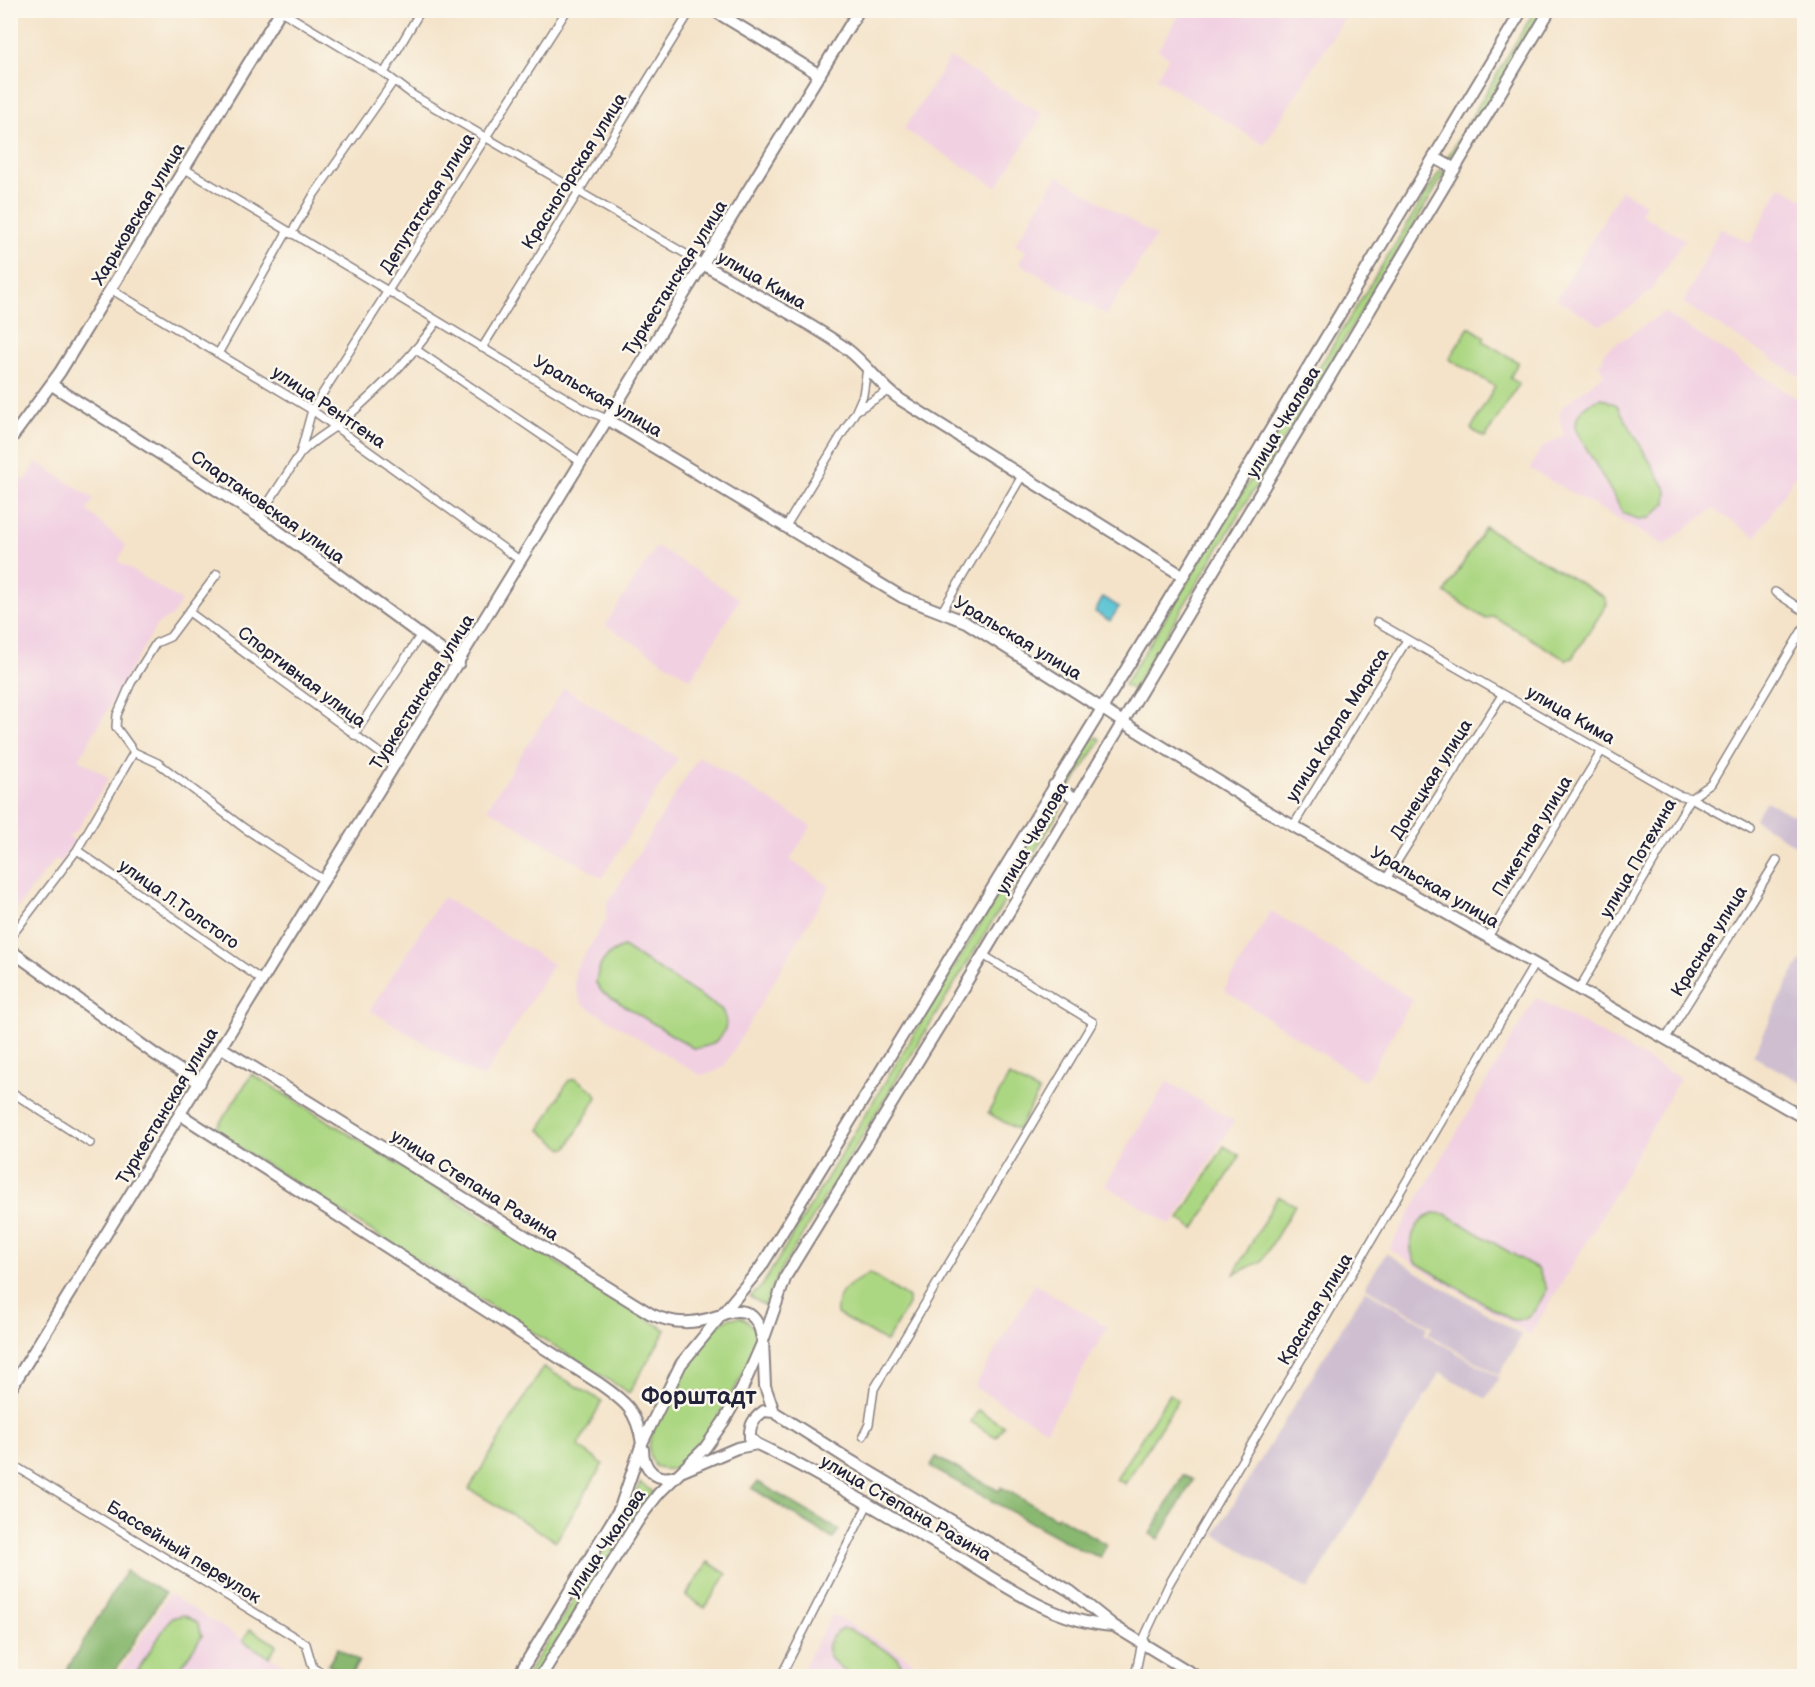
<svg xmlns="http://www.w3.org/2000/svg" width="1815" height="1687" font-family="'Balsamiq Sans',sans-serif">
<rect width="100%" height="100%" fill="#fbf7ec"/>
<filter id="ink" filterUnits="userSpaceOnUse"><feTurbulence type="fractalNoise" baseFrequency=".0167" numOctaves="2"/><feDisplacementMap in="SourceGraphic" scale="12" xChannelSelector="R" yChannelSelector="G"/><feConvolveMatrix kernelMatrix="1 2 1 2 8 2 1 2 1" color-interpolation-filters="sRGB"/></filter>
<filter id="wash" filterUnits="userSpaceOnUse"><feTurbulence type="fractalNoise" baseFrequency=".008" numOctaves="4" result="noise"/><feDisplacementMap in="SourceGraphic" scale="24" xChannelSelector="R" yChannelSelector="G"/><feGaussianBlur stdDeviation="1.35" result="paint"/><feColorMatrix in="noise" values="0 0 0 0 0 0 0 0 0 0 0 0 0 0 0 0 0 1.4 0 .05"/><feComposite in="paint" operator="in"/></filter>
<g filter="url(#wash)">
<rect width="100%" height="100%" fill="#f4e3c9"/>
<!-- built -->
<path fill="#f1d0e2" d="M1182,11V10L1349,11L1264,145L1156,78L1169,57L1158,50Z
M950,58L1043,114L997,187L904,129Z
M1058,176L1156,236L1106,315L1019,263L1026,251L1015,244Z
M1780,186L1804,200V379L1683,303L1720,228L1751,243Z
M1621,190L1645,204L1640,214L1685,239L1651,290L1633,306L1600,325L1557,299Z
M1664,312L1804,403V462L1756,537L1713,509L1664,545L1530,469L1541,448L1564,435L1559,417L1562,407L1604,374L1598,363L1602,361L1605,351Z
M37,462L94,499L87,510L126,546L118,561L181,601L172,616L157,624L79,759L109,778L77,830L68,837L74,841L61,862L55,859L11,916V473L25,481Z
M657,546L740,599L691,679L605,625Z
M564,688L678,758L602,878L487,808Z
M699,756L811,826L790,860L830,886L724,1066L715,1072L700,1075L582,1004L575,986V970L606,920L607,904Z
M443,897L553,964L483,1079L370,1010Z
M1271,911L1349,959L1348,962L1350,960L1413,999L1365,1081L1224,990Z
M1536,997L1680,1078L1595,1228L1530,1335L1389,1249Z
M1167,1081L1234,1121L1172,1225L1105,1185Z
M1035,1284L1108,1327L1047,1430L974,1387Z
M169,1594L297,1673L295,1676H117Z
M832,1614L913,1661L904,1676H799Z"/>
<!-- industrial -->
<path fill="#cebed0" d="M1804,797V851L1754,819L1766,801L1793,815Z
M1804,956V1084L1753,1056L1789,980Z
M1386,1253L1522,1335L1499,1375L1428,1334L1432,1326L1365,1287Z
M1365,1290L1428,1326L1424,1334L1499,1377L1486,1399L1440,1372L1308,1590L1215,1534Z"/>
<!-- green -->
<path fill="#acd782" stroke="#677c5e" stroke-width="1.5" d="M1535,10L1542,11L1453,159L1448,157Z
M1440,171L1445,173L1133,690L1124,685Z
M1469,327L1485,337L1483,341L1518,362L1510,378L1519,384L1485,438L1471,429L1495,386L1449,359Z
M1602,398L1617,405L1667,491L1666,503L1650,518L1638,519L1624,514L1576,430C1575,412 1584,404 1602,398Z
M1485,527L1604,597L1607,604L1572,658L1566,660L1493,616L1486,619L1445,593Z
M1097,737L1101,740L1069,789L1064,783L1087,744Z
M1058,795L1066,800L781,1270L769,1294L766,1306L750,1297L762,1286Z
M623,947L721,1009C735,1030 715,1049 693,1048L602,992L596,983C598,964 605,954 623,947Z
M252,1074L666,1330L629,1393L214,1132Z
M1009,1076L1039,1092L1018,1130L988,1113Z
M575,1078L594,1091L597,1097L568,1147L563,1149L540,1130L568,1081Z
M1224,1146L1240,1156L1194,1229L1179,1219Z
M1278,1196L1295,1205L1262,1261L1234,1274Z
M1433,1213L1445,1214L1538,1269L1547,1289C1538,1305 1533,1321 1512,1320L1415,1262C1406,1244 1413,1222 1433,1213Z
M870,1273L908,1298V1305L886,1342L837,1314C835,1290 851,1284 870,1273Z
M741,1317C749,1321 756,1328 756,1339C756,1361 698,1453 679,1466C672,1471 664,1470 656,1467C650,1459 648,1452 650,1441C655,1414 700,1336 723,1321C729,1318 734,1317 741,1317Z
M543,1367L602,1401L578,1446L603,1464L556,1541L469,1489Z
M1169,1394L1178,1400L1125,1484L1116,1479Z
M978,1410L1004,1426L996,1437L971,1422Z
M640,1483L653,1492L632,1520L536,1676H526L621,1524Z
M708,1562L727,1574L705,1608L686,1596Z
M184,1615L198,1623L202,1636L175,1676H136L135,1674L171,1618Z
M250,1629L277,1645L269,1657L243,1641Z
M843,1629L850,1630L896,1656L901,1664L899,1676C887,1677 871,1679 860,1676C835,1670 811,1646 843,1629Z"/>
<!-- forest -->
<path fill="#89b870" stroke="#566d56" stroke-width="1.5" d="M936,1457L999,1491L1001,1487L1056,1518L1058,1516L1107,1545L1100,1557L1081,1550L930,1467Z
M1183,1475L1193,1480L1159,1539L1150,1534Z
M758,1482L839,1530L833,1539L752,1488Z
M126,1571L165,1593L112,1676H63Z
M338,1648L359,1661L350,1676L328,1665Z"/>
<!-- water -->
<path fill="#58c3d3" stroke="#3d7287" stroke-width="1.5" d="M1103,597L1119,607L1110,621L1095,612Z"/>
</g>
<g filter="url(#ink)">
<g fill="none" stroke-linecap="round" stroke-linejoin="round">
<!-- street casing -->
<g stroke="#8b8282" stroke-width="10">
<path id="street" d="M281,11L384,73L413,95L703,264
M384,73L421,10
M185,169L586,410L607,419
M291,234L313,196L393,82
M112,290L312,410L521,561
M482,348L691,10
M415,349L581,462
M219,352L287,232
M856,411L888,391
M302,452C317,437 330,432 345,419C376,392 413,355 437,322
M259,517L300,454L312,410L567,10
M786,526L856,411L863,395L867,368
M1775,592L1804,611
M942,611L1022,476
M189,612L396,765
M1377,622L1678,795L1691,798L1751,831
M354,735L420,636
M134,752L158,763L244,828L325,881
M1293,826L1407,640
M77,850L263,981
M1386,879L1502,695
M1488,937L1601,752
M10,938L77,850L134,752L116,727L117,715L131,683L156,643L170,637L217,574
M1579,989L1691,798L1711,784L1804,627
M1666,1038L1777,860
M10,1091L90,1143
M863,1436L869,1424L874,1389L1093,1022L983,955
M10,1463L306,1644L313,1668L328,1676
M781,1676L868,1504
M1135,1676L1142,1642L1169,1584L1535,963"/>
</g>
<!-- secondary casing -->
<g stroke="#8b8282" stroke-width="14">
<path id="secondary" d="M713,10L820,75
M703,264C750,293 802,317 847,349C867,364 880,386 901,400L1183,576
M52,385L259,517L459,663
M607,419L902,597L966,622L1101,708
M10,440L60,372L281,10
M1121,721L1260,807L1804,1118
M10,950L156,1055L200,1083
M222,1048L651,1314C675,1325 694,1324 718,1316
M181,1115L600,1384C627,1403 636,1410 642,1443
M763,1341L765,1386L774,1412L848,1459L1070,1591L1114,1626L1196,1676
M10,1390L859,10
M757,1444L750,1438C749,1425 754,1418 764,1411L774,1412
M683,1471L737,1448L757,1444C822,1475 883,1513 945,1549C998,1580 1051,1623 1114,1626"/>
</g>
<!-- primary casing -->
<g stroke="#8b8282" stroke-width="14">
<path id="primary" d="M1435,158L1455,169
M1101,708L1121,721
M1054,785L1075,798
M721,1315C744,1305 758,1314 762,1338
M643,1449C643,1468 656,1484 677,1475
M518,1676L620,1508L642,1443L681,1364L761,1267L1183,576L1522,10
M541,1676L639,1519L659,1493L705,1448L724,1421L742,1389L763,1341L786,1276L983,955L1550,10"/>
</g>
<!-- street -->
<use href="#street" stroke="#fff" stroke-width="7"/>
<!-- secondary -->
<use href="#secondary" stroke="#fff" stroke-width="10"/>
<!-- primary -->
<use href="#primary" stroke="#fff" stroke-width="10"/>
</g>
</g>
<g text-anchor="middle" stroke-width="5" stroke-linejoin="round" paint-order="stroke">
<!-- street labels -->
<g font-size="18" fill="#22223b" stroke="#fbf7ec">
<text transform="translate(574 171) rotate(-58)" y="6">Красногорская улица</text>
<text transform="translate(427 203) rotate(-58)" y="6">Депутатская улица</text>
<text transform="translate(138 214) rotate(-59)" y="6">Харьковская улица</text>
<text transform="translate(675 278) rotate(-58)" y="6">Туркестанская улица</text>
<text transform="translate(762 280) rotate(30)" y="6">улица Кима</text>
<text transform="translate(598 396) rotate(30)" y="6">Уральская улица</text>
<text transform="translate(329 407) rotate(34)" y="6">улица Рентгена</text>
<text transform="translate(1283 422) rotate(-59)" y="6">улица Чкалова</text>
<text transform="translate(268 507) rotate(35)" y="6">Спартаковская улица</text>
<text transform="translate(1018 638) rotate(31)" y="6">Уральская улица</text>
<text transform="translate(302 677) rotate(37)" y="6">Спортивная улица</text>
<text transform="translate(422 692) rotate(-58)" y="6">Туркестанская улица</text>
<text transform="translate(1571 715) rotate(30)" y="6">улица Кима</text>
<text transform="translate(1337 725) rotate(-58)" y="6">улица Карла Маркса</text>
<text transform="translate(1431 779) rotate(-58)" y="6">Донецкая улица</text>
<text transform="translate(1532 836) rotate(-59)" y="6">Пикетная улица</text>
<text transform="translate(1032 838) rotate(-60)" y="6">улица Чкалова</text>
<text transform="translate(1638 858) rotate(-60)" y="6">улица Потехина</text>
<text transform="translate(1435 887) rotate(30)" y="6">Уральская улица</text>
<text transform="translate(179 904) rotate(35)" y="6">улица Л.Толстого</text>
<text transform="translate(1709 941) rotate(-58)" y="6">Красная улица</text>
<text transform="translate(167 1106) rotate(-59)" y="6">Туркестанская улица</text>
<text transform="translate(475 1185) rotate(32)" y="6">улица Степана Разина</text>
<text transform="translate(1315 1309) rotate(-59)" y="6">Красная улица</text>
<text transform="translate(906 1508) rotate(30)" y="6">улица Степана Разина</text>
<text transform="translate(606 1543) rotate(-56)" y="6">улица Чкалова</text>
<text transform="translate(184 1552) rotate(32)" y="6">Бассейный переулок</text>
</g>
<!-- district labels -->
<g font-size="24" font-weight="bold" fill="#22223b" stroke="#fbf7ec">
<text x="699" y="1404">Форштадт</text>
</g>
</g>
<!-- margin -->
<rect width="1815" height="1687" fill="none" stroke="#fbf7ec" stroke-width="36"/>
</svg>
